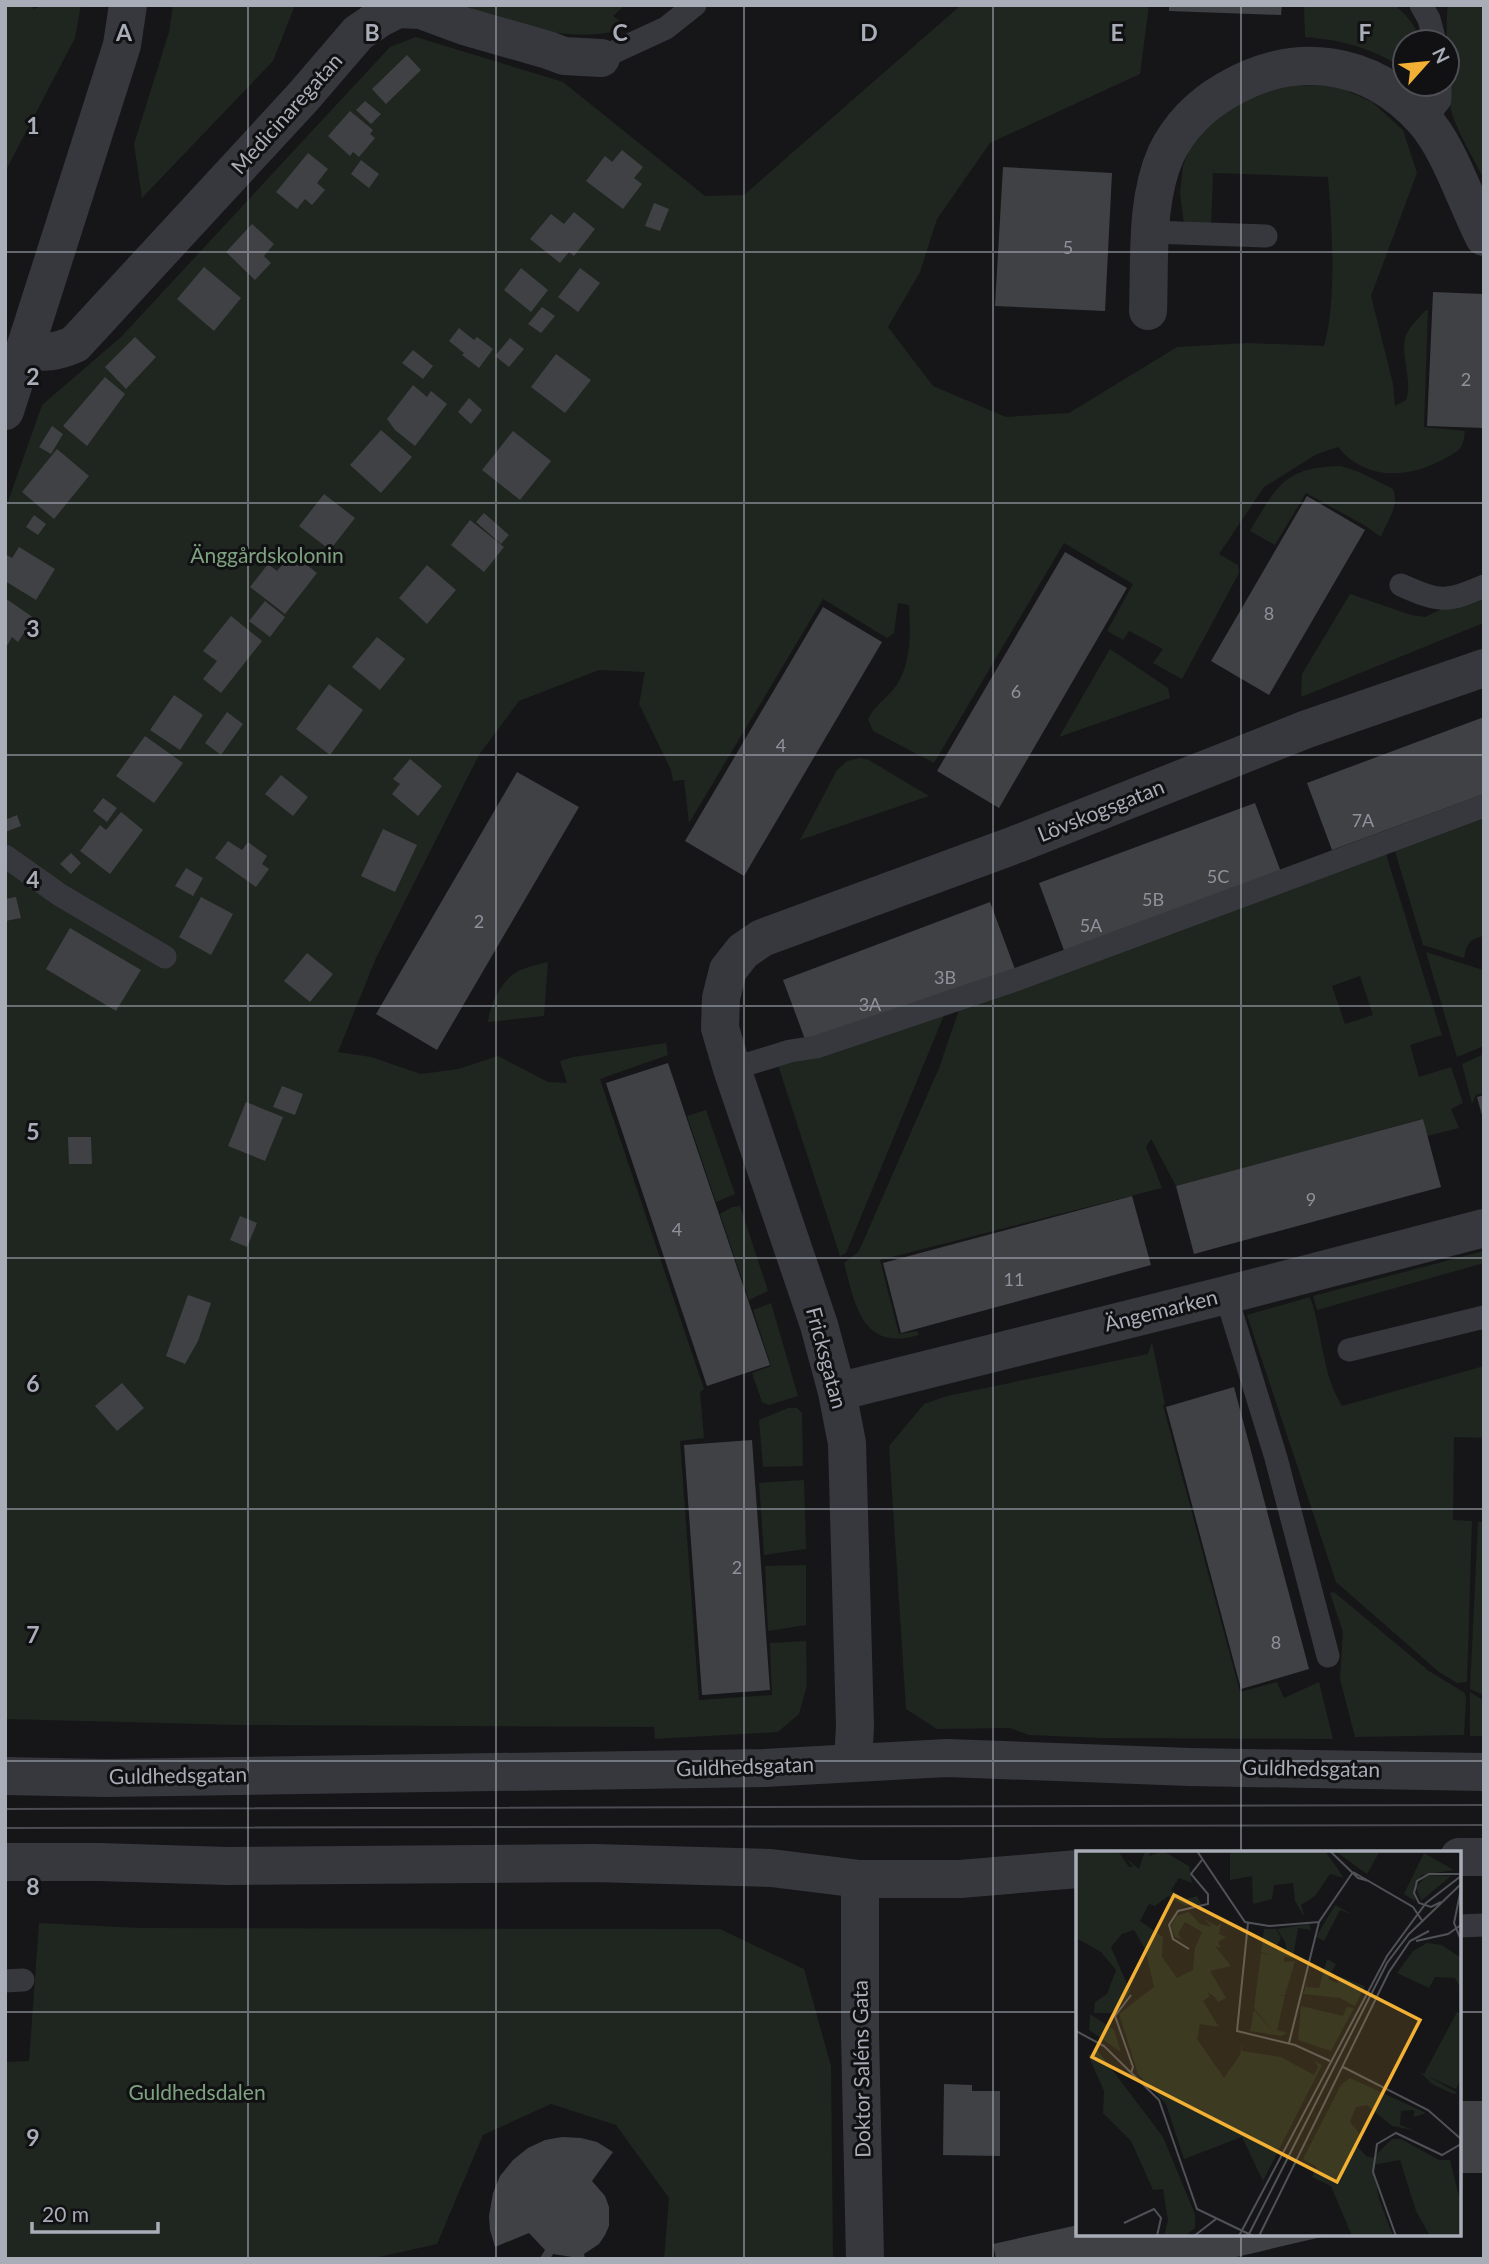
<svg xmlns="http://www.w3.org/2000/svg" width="1489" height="2264" font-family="Lato,sans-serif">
<rect width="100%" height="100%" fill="#161618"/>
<!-- green -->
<path fill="#1e261f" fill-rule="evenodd" d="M5,5H30L34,9L44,5H81L75,38L5,172Z
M173,5H295L273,61L142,198L134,144L169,32Z
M464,5H625L613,16L621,22L623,29C578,44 506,26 464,5Z
M961,5H1149L1140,74L990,143L937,219L920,272L888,327L933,386L1006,417L1069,413L1177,347L1248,343L1324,346C1337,302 1332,224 1328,177L1213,173L1211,229L1184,223L1180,194L1183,166L1190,148L1206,129L1225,111L1258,93L1291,86L1319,85L1341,88L1372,102L1403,130L1417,173L1371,296L1393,384L1395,406L1406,400C1413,381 1401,359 1405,338C1407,329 1419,318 1425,311L1428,310L1424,427L1465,431C1464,435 1464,443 1461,447C1456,454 1445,458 1438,462C1404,479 1364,479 1338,447L1317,454L1264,487L1219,554L1238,565L1239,573L1182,679L1153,663L1163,649L1129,631L1123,640L1107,631L1133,584L1064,543L934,763L873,731L868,719C875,704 891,696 899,681C912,658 910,629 909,605L898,603L894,633L887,638L823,599L689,823L684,780L673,781L671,770L639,704L645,672L599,670L519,701L479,755L376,958L338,1052L371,1057L421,1074L458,1069L498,1056L548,1082L567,1083L560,1061L573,1057L666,1043L668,1055L600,1079L704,1389L700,1392L704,1438L680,1441L699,1700L772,1695L770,1643L806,1641L807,1685L799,1714L778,1732L655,1739L654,1727L240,1725L5,1719V510L42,405L121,337L390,47L416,37L563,82L705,196L744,195Z
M1304,5H1395C1408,17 1416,26 1422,42H1405V70C1375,48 1341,40 1305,37Z
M1448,5H1484V179C1473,158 1460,136 1452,114C1448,104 1445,17 1448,5Z
M1341,466L1359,472L1393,489C1400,506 1387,521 1381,537L1364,525L1306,493L1275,545L1250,531C1277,486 1284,467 1341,466Z
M1484,589V622L1481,624L1301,697L1302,674L1350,594L1411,615L1425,617Z
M1110,649L1168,688L1170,698L1059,737Z
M860,758L869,760L929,796L800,840L837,770L847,761Z
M1484,816V936C1469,939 1467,944 1464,958L1423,945L1394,848Z
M1386,854L1442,1035L1410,1045L1419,1077L1451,1067L1463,1103L1451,1109L1459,1128L1427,1136L1422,1119L1176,1186L1151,1139L1146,1147L1162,1188L880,1260L899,1334L917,1331L919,1335C862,1352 855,1305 844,1263L858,1252L863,1242L939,1068L960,1007ZM1360,976L1373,1015L1345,1024L1332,986Z
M1426,952L1483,970L1484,1046L1457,1057Z
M548,962L544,1016L488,1022C490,1005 500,983 515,973C524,967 537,965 548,962Z
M947,1008L846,1253L840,1256L778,1065Z
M1484,1054V1093L1476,1095L1472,1104L1462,1064Z
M706,1110L735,1194L716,1202L687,1116Z
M740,1206L768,1291L749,1300L720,1214L732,1207Z
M1484,1251V1263L1317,1310L1313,1296Z
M1310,1297C1323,1333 1321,1372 1342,1406L1484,1366V1438L1454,1437L1453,1520L1472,1521L1467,1682L1457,1683L1439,1672L1336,1582L1247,1315Z
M771,1303L798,1396L769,1405L762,1402L752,1373L771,1366L753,1310Z
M1152,1342L1165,1404L1163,1405L1240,1692L1277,1682L1284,1698L1319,1682L1333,1739L1101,1738L1029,1735L1010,1728L937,1729L906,1709L889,1446L924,1404L947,1396L1148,1354Z
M788,1408H797L802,1413L803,1466L763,1467L759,1420Z
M804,1480L806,1549L764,1555L759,1483Z
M1478,1522H1484V1695L1470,1689Z
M806,1565V1625L768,1631L765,1566Z
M1334,1592L1429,1671L1465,1693L1466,1701L1464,1735L1355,1737L1340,1679L1343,1632L1330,1593Z
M1470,1692L1484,1701V1736H1470Z
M39,1923L141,1928L720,1929L804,1969L831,2066L833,2259H664L669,2198L616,2125L551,2104L483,2135L437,2244L370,2259H5V2062L29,2061Z"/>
<!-- building -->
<path fill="#404145" d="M1169,5H1282L1281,15L1169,11Z
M407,55L421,70L386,104L372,89Z
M365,101L381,114L371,124L356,110Z
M350,111L373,130L370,134L375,138L359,157L353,152L350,156L328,136Z
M622,150L643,167L634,178L642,184L623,209L586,181L605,156L612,162Z
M308,153L328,169L317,183L325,190L312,205L305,199L297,209L276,192Z
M361,160L379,174L369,188L351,174Z
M1003,167L1112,173L1105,311L995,306Z
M654,203L669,209L660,231L645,226Z
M574,212L595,229L574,256L569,252L560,263L530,239L551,214L564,224Z
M252,224L274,244L264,256L271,263L255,280L226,252Z
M204,267L241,298L214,331L177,299Z
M521,268L548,290L531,312L504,290Z
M580,268L600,283L578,312L558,297Z
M1433,292L1484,294V428L1427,426Z
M542,307L555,316L541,333L528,324Z
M459,328L474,340L477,337L493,349L479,368L462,355L464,353L449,341Z
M135,337L156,357L126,389L105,367Z
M510,338L524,349L509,367L495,356Z
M413,350L433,366L423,379L402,363Z
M556,354L591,380L565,413L531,387Z
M105,377L125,394L87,446L63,426Z
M413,385L427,397L431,391L447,404L415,446L395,430L387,419Z
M469,398L482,410L471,424L458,412Z
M52,426L63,434L51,454L39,447Z
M381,430L412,457L381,493L350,465Z
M513,431L551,461L520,500L482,470Z
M57,449L89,476L54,519L22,492Z
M324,494L355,518L330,550L299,526Z
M1307,496L1365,530L1269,695L1211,661Z
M484,513L509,535L501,544L476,522Z
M34,515L46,524L38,535L26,527Z
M470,520L504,547L484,572L451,545Z
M19,547L55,569L36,600L5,581V554L12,558Z
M1065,552L1127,588L999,808L937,771Z
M292,553L317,573L285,614L250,587L268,564L277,571Z
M427,565L456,590L427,624L399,598Z
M5,598L34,618L18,642L12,637L5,649Z
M265,601L285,617L270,637L249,621Z
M823,607L882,642L744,876L685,841Z
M231,616L262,641L221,693L203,679L217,661L203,651Z
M377,637L405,659L380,690L352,667Z
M329,684L363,710L330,755L296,729Z
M174,695L203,715L180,750L150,730Z
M227,712L243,724L221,755L205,743Z
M1484,717V794L1332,850L1307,783Z
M145,736L183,763L154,803L116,776Z
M410,759L442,786L418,816L392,794L400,784L393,779Z
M517,772L579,807L437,1050L376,1014Z
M281,775L308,797L293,816L265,794Z
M103,798L117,808L107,822L93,811Z
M1255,803L1281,872L1065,953L1039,883Z
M121,812L143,830L110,874L80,851L100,825L106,830Z
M17,815L21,826L5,832V820Z
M383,829L417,845L395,892L361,876Z
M228,841L242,850L248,842L267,856L262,864L269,869L256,887L215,858Z
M71,853L81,863L71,874L60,864Z
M186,868L203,878L193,896L175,886Z
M16,897L21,918L5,921V899Z
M201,897L233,914L211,955L179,937Z
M990,902L1016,972L809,1050L783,980Z
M70,928L141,970L116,1011L46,969Z
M307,953L333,974L310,1002L284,981Z
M668,1063L770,1365L707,1386L606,1083Z
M282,1086L303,1094L295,1115L273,1107Z
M1484,1095V1119H1483L1477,1097Z
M246,1102L283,1117L265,1161L228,1146Z
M1423,1119L1441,1187L1194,1254L1176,1186Z
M68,1137H91L92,1164H69Z
M1132,1196L1151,1265L901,1333L883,1263Z
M240,1216L257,1223L247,1247L230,1240Z
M188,1295L211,1303L198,1341L185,1364L166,1356Z
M122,1383L144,1408L117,1431L95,1406Z
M1234,1387L1309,1669L1241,1689L1166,1407Z
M752,1440L770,1690L702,1695L684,1445Z
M944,2084L972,2085V2091H1000V2156L943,2155Z
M1459,2101H1484V2173H1459Z
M562,2137L581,2138L597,2142L613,2152L592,2181L605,2196L609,2207V2226L605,2235L599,2244L584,2254L585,2259L553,2254L550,2259H542L540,2258L545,2250L529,2233L495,2247L490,2230L489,2216L493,2193L500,2176L513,2160L528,2148L545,2140Z
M1078,2225V2234L1330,2235L1228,2259H996L993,2244Z"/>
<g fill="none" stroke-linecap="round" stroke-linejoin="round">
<!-- service -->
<path stroke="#37383d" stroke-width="23" d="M1421,5L1429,19L1435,42
M601,58L666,28L695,5
M1424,120L1440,100V84
M1151,232L1266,236
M1401,585C1439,602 1446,603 1484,586
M5,856L60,895L165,957
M732,1069L790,1051L816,1047L1018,979L1484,806
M1226,1295L1276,1458L1328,1656
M1349,1350L1484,1317
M1459,1926L1484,1925
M5,1981L23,1980"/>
<!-- minor -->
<path stroke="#37383d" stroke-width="38" d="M1148,311C1150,261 1145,201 1166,154C1179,127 1201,105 1227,90C1295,50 1370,60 1423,119C1449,147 1466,202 1484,237
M25,349C45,354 57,352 75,344L303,97L358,33L380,18L398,9L421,10L464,26L548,50L564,56L601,58
M5,411L122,45L128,5
M837,1392L1226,1295L1484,1228
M853,1762L855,1726L847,1443L837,1392L819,1325L732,1069L720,1028L721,998L728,970L743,951L762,938L1017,844L1307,729L1484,668
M860,1879V2034L865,2259"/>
<!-- tertiary -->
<path stroke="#37383d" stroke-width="38" d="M5,1776L106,1778L764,1768L947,1758L1190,1767L1484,1772
M1459,1857H1484
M5,1862H99L228,1866L594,1863L771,1868L860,1879H960L1078,1869"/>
<!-- tram -->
<path stroke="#4a4c52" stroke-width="2" d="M5,1809L1484,1805
M5,1828L1484,1825"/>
</g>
<!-- grid -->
<path fill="none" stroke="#a8adb8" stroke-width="2" stroke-opacity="0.55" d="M248,5V2259M496,5V2259M744,5V2259M993,5V2259M1241,5V1853M5,252H1484M5,503H1484M5,755H1484M5,1006H1484M5,1258H1484M5,1509H1484M5,1761H1484M5,2012H1078M1459,2012H1484M1241,2234V2259"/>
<g text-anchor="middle" stroke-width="6" stroke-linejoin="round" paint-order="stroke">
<!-- number labels -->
<g font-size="18" fill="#8e929b">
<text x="1068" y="254">5</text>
<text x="1466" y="386">2</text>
<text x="1269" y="620">8</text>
<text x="1016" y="698">6</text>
<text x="781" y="752">4</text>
<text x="1363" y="827">7A</text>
<text x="1218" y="883">5C</text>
<text x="1153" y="906">5B</text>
<text x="479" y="928">2</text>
<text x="1091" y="932">5A</text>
<text x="945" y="984">3B</text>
<text x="870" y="1011">3A</text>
<text x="1311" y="1206">9</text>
<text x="677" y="1236">4</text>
<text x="1014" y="1286">11</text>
<text x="737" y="1574">2</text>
<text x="1276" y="1649">8</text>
</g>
<!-- street labels -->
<g font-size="21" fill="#a8adb8" stroke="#111113">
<text transform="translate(287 114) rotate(-48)" y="7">Medicinaregatan</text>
<text transform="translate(1101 811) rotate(-22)" y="7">Lövskogsgatan</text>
<text transform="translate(1161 1311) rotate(-14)" y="7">Ängemarken</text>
<text transform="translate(826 1358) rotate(75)" y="7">Fricksgatan</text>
<text transform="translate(745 1767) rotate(-2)" y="7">Guldhedsgatan</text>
<text transform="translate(1311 1769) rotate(1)" y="7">Guldhedsgatan</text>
<text transform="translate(178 1776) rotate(-1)" y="7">Guldhedsgatan</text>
<text transform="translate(862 2069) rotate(-91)" y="7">Doktor Saléns Gata</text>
</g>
<!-- park labels -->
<g font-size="21" fill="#7fa381" stroke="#111113">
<text x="267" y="563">Änggårdskolonin</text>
<text x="197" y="2100">Guldhedsdalen</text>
</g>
</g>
<!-- overview -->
<g transform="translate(1076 1851)">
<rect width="385" height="385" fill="#161618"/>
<path d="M0,0H42L53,16H57L51,8L63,18L69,0H74L73,5L87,0L113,15L116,32L103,27L95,39L110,48L121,45L126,55L108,54L92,45L79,55L73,53L64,70L87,86L86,106L101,127L117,119L119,97L126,81L109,71L102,83L107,89L99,86L95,76L100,65L113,61L124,73L136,76L128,68L141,75L145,72L143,83L150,86L142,91L145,97L139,95L155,115L134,120L150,147L142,151L139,146L131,141L134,145L127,150L143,176L124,173L121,188L148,227L164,204L166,191V200L205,206L238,224L242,216L238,209L246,214L187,330L166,286L108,308L90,253L62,223L43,163L78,136L69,98L58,79L46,83L35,96L54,140L51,147L35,162H18L19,151L31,143L40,119L25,101L0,87ZM154,0H249L268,27L254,23L239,45L225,54L229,67L219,50L217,32L198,34L196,48L177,53L176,25L154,29ZM259,0H304L291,23ZM348,2L378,19L346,24L338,34L339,50L328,43ZM351,24L375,25L345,50L340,36ZM259,54L277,64L264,59L248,90L240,86ZM233,73L235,79L222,77L217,107L208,106V111L219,110L209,144H203L209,145L201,179L211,182L205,185L174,180L178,159L199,183L178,157L185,102L196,104L185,101L188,78H200L205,87L199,98L211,100L209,91L201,78ZM351,92L366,94L385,107V138L379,127L359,126L353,137L321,122L337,100ZM251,108L260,113L252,128L261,132L265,126L289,135L279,155L264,147L227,143L232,129L231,136L243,137ZM225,155L267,165L271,156L278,157L255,200L222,189ZM381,161L385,163V228L380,238L353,226L382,242L377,243L356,233L344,221L348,223ZM14,163L38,179L45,201L13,179ZM19,196L87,286L119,363V377L109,385H88L92,369L87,338L77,339L55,290L27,262L28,240L12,204L19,202ZM274,227L350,262L338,266V259L325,260L324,274L337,279L316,275L291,254L280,256L274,271L283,282L281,295L290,305L297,307L316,288H325L363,309H374L385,353V385H354L340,360L324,309L297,314L303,348L317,385H276L255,335L236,326L241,316L227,308L265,234Z" fill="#1e261f"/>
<path fill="none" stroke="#505258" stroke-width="2" d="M121,0L169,71L193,75L243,71M254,0L282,27L293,30M277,21L337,56L347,71M385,38L378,72L385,89M365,51L355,56L343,52L338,42L341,30L353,23H385M172,72L161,180L219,194L254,210M340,90L372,83L385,74M113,98L97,88L93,74L102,60L132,53V43L115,23L126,9M0,180L28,195L83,249L121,358L177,385M213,192L243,71L277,21M267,216L352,259L385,288M55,222L57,216L39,165L55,144M48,372L78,358L85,367L81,385M118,385L140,368M163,385L311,105L350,52L385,25M172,385L311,112L333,83L385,33M183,385L313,121L334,90L353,80M320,385L297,321L301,293L320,282L366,304L385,293"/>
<path fill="#f2b134" fill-opacity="0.15" stroke="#f2b134" stroke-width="3.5" d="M98,44L344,169L261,331L16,206Z"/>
<rect width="385" height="385" fill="none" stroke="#a8adb8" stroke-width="3.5"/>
</g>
<g font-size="23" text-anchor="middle" font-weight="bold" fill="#a8adb8" stroke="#111113" stroke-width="6" stroke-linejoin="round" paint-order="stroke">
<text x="124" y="41">A</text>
<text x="372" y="41">B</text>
<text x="620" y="41">C</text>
<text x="869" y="41">D</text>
<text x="1117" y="41">E</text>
<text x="1365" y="41">F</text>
<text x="33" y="134">1</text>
<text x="33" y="385">2</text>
<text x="33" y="637">3</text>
<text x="33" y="888">4</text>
<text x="33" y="1140">5</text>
<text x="33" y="1392">6</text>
<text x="33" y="1643">7</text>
<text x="33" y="1895">8</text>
<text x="33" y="2146">9</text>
</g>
<!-- border -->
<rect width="1489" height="2264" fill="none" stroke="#a8adb8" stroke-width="14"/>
<!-- north arrow -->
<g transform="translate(1426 63) rotate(63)"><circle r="33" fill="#111113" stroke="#4d4f55" stroke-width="2"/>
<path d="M0-5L12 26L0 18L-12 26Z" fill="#f2b134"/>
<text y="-10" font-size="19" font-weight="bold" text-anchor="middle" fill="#a8adb8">N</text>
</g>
<!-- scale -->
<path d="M32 2222v10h126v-10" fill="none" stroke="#a8adb8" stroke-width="3.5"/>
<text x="42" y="2222" font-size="21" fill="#a8adb8" stroke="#111113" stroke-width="5" paint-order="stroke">20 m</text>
</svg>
